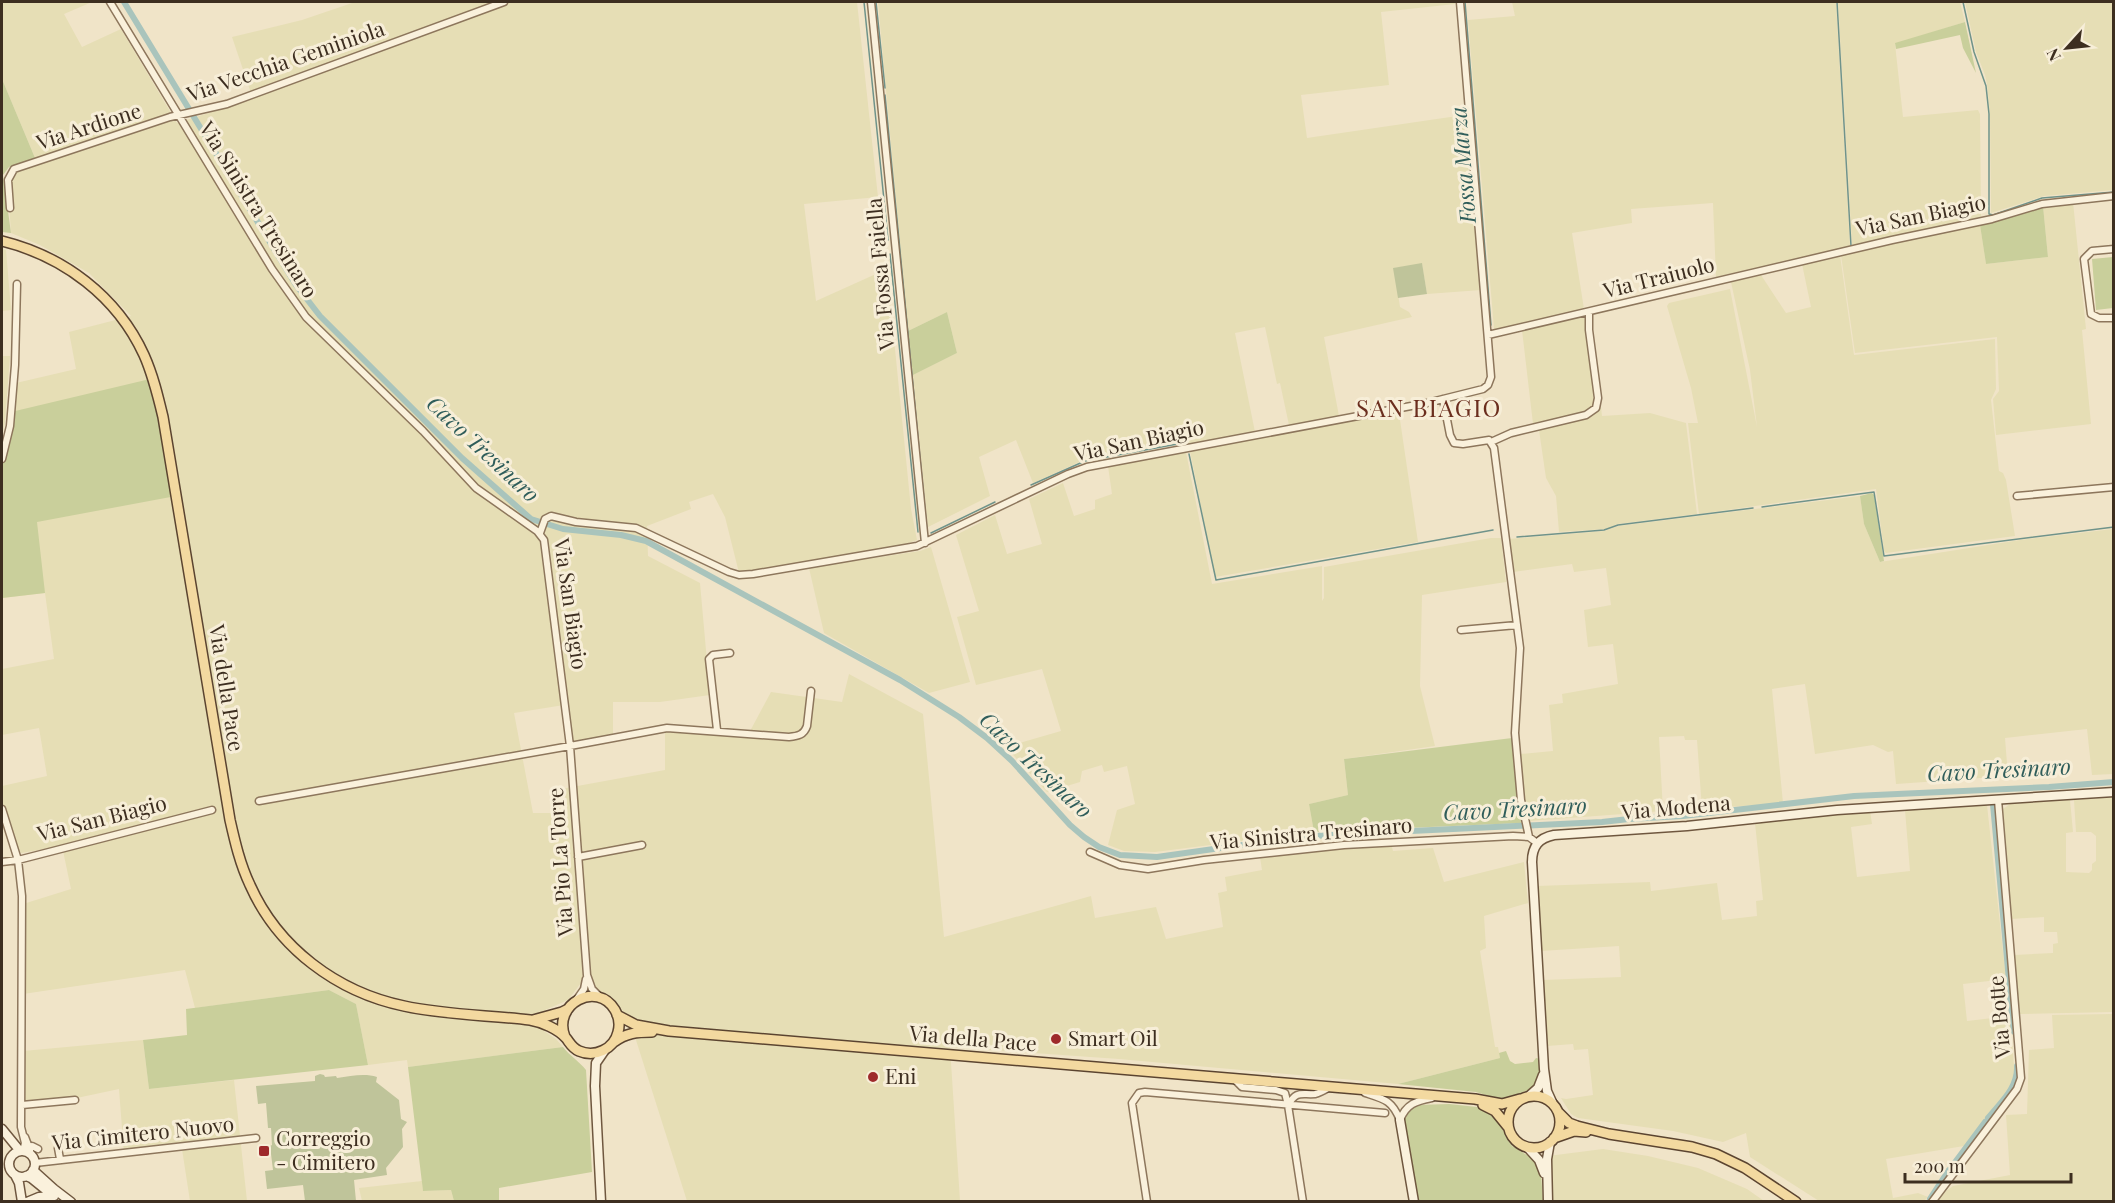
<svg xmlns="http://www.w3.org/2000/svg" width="2115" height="1203" font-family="'Playfair Display',serif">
<rect width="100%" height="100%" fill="#f0e4c8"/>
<!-- farmland -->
<path fill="#e6deb5" d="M2,2H92L64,14L82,47L121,29L177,123L253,99L232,37L302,20L355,2H857L878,197L804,204L816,301L887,269L911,509L917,540L900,546L739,573L725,517L713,494L689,502L691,509L647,526L648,556L700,583L710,695L660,702H613V736L571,745L564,705L514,713L533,813H564L561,789L665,770V731L749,733L771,692L842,702L849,674L923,714L944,937L1091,896L1095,918L1156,907L1166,939L1223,927L1218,893L1227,891L1225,877L1262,870L1260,857L1301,851L1391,843L1393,851L1433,848L1444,882L1524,862L1528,903L1484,916L1486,948L1480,951L1495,1047H1498L1500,1058L1398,1084L1119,1059L950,1047L960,1201H687L629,1018L613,1000L598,991L591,981L581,983L568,1000L545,1010L544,1031L556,1039L563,1047L408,1067L407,1060L368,1065L356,1004L329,990L195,1008L185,970L23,994V904L71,889L62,846L21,853L2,824V786L47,776L39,728L2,735V669L54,659L45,593L2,598V466L16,383L76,369L69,332L131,316L89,273L40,245L11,233L8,186L19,165L88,145L86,141L35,158L2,79Z
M878,2H1455V4L1381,12L1389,85L1301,95L1307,138L1464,115L1481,290L1427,294L1422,264L1394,268L1400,307L1409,312L1412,317L1324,337L1339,416L1289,425L1280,383L1277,384L1265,327L1235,333L1255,432L1187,445L1181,441L1086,459L1033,483L1016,440L979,457L990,496L928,527L913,375L957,353L947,312L908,331Z
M1512,2H1836L1850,246L1716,277L1713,203L1631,209L1632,223L1572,233L1584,309L1502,329H1494L1468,20L1515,16Z
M1838,2H1960L1965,22L1895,44L1903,117L1978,110L1980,114L1981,216L1979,218L1852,245Z
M1965,2H2113V190L2044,196L1991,213L1990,114L1987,84L1985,75L1976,52Z
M2073,202L2086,329L2082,330L2091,424L1996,435L1993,399L1999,391L1997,337L1855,353L1841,255L1980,225L1986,264L2048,257L2043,206Z
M2,249L6,250L11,310L2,311Z
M1840,255L1854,355L1995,339L1996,389L1991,400L1999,471L2003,473L2006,480L2015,536L1886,553L1884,551L1876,489L1699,514L1688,423H1698L1691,388L1667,306L1669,303L1730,289L1757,427L1750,370L1731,282L1761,275L1786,313L1811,307L1802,264Z
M1583,317L1585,319L1594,400L1593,405L1585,412L1533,424L1522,330Z
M2,356H10L5,422L2,436Z
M1601,407L1602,416L1650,413L1686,423L1697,514L1618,524L1606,529L1559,532L1556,496L1546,478L1539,430L1592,416Z
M1391,412L1392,415L1399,413L1418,542L1215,577L1190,451Z
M1186,452L1212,584L1322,566V601L1324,598V567L1491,538H1501L1506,582L1422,595L1420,686L1435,746L1344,759L1348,795L1309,804L1314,832L1155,852L1124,851L1108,845L1117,810L1135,804L1127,766L1104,772L1102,765L1082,771L1080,782L1047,792L1006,747L1061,731L1042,669L976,685L957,617L979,611L956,535L995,515L1007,554L1042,544L1029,499L1063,483L1074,516L1095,509V500L1112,494L1108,466Z
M1860,496L1864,524L1880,562L2020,540L2113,529V774L2092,775L2087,729L2005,738L2008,776L1896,784L1893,751L1888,752L1873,745L1815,754L1805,684L1772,689L1783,803L1702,809L1697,740H1685L1684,736L1659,737L1663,811L1529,821L1524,803L1520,754L1553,751L1549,705L1563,703L1562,694L1618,684L1613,644L1588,647L1584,610L1611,605L1606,568L1574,572L1572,564L1513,572L1508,539L1604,531L1618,526Z
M931,547L970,682L929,693L824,633L809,568L920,551Z
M2113,797V1012L2020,1014L2014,955L2053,953V944L2058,943L2057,932H2044V917L2011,919L2003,809L2010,804L2070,800L2073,832L2066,833V872L2089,873L2092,870V864L2096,861V836L2091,832H2076L2074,800Z
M1987,805L2006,979L1963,984L1967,1021L2010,1016L2015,1079L2013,1084L1964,1146L1886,1159L1893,1198L1918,1193L1928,1197L1924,1201H1819L1750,1157L1746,1133L1723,1142L1673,1131L1578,1118L1571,1114L1561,1098L1566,1099L1593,1095L1588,1049L1574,1050L1573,1044L1547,1046L1543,980L1621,977L1619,946L1541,951L1537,886L1650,882L1651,891L1717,883L1722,920L1757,916L1756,901L1763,900L1755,823L1870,811L1872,824L1851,827L1857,877L1910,871L1905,810Z
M2113,1014V1201H1937L1946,1191L1953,1186L2010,1175L2006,1115L2027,1114L2029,1050L2054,1048L2052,1015Z
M143,1040L149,1089L234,1080L247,1201H190L182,1149L124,1154L119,1089L72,1099L23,1105V1051Z
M1603,1149L1648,1156L1698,1168L1747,1189L1764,1201H1552L1548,1156Z
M422,1181L423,1191L451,1190L454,1201H362L359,1188Z"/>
<!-- green -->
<path fill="#c9cf9b" d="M1965,22L1976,73L1963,48L1960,35L1896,49L1895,43Z
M2,79L35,158L9,167L3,175L11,233L2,232Z
M2043,206L2048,257L1986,264L1980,225Z
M2113,257V308L2096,310L2092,259Z
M947,312L957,353L913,375L908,331Z
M150,379L176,496L37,522L45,593L2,598V467L11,412Z
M1872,493L1874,495L1884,561L1880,562L1864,524L1860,496Z
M1512,738L1521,823L1314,832L1309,804L1348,795L1344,759Z
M329,990L356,1004L368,1065L149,1089L143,1040L187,1035L186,1009Z
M563,1047C570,1056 579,1061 586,1070L592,1172L499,1188V1201H454L451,1190L423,1191L408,1067Z
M1506,1051L1510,1061L1515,1064L1533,1062L1536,1058L1541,1059V1066L1535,1085L1528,1090L1507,1099H1499L1476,1092L1398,1084L1500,1058L1499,1053Z
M1449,1104L1477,1107L1495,1116L1512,1146L1535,1160L1541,1174L1543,1201H1417L1404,1118L1407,1110L1417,1105Z"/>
<!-- cemetery -->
<path fill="#bfc49a" d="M1422,263L1427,294L1398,298L1393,268Z
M320,1074L324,1075L325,1077L336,1076L337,1078C351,1076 365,1073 377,1077L376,1082L399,1100L401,1119L407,1122L402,1129L403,1147L386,1168L387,1175L354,1180L356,1201H305L303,1185L267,1189L265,1171L273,1170L270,1146L272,1145L271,1128H268L266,1103L258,1104L256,1086L315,1081V1076Z"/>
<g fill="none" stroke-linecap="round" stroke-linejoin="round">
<!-- stream -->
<path stroke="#6f938a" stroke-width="1.5" d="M864,2L888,240
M876,2L885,88
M1465,2L1491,325
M1837,2L1851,246
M1963,2L1974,52L1986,86L1989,114V214L1993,215L2042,198L2114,192
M885,95L927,531
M890,254L918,532
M1189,454L1216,580L1493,530
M1031,485L1085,461L1183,443
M1762,507L1874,492L1884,556L2114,527
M931,533L995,502
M1517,537L1604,530L1618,525L1753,508"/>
<!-- canal -->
<path stroke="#a9c4bc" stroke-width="6" d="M124,2L296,285L320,316L462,458L531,519L563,529L621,535L646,541L900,680L959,717L987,738L1012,761L1070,825L1084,837L1099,847L1120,855L1157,857L1292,838L1328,835L1602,822L1629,819L1683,816L1854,796L2049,787L2114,782
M1993,804L2010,992
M2010,997L2014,1032
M1988,1118C2001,1102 2018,1088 2017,1066
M1953,1165L1985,1122
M1930,1199L1949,1170"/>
<!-- street casing -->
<g stroke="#8d765c" stroke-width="9">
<path id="street" d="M110,2L272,269L306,317L423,431L476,488L537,531L544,540L570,746L259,801
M871,2L925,543
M10,208L8,180L14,169L170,117L227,104L504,2
M2114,249L2092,251L2084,259L2091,314L2099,318H2114
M1488,335L1892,240L1992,219L2042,204L2114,196
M1443,399L1450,435L1454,443L1463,444L1489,440L1494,448L1520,648L1515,733L1521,800L1529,837
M1491,442L1511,433L1586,415L1596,408L1598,398L1589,330V312
M2,459L10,426L15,365L17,284
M2017,496L2114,487
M540,533L545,519L551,516L576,522L636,528L729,572L739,575L753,574L917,546L1068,474L1087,467L1427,403L1483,389L1488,385L1491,377L1460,2
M1461,630L1517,625
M717,730L709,659L713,655L730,653
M2,809L18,860L22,896L21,1127L25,1143L23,1151
M1090,852L1120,865L1148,869L1204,860L1344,845L1513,836L1529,837L1537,843
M578,857L642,845
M2,862L18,860L212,810
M600,997L592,989L587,975L570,746L667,728L789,737C798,736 804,735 807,726L811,691
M577,999L584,989L586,979
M1235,1080L1242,1087L1276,1090L1285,1093L1288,1105C1297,1090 1301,1095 1315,1094C1320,1093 1325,1090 1330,1087
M1365,1093C1384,1099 1392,1100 1400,1120C1406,1104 1416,1101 1432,1098
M22,1105L75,1100
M1288,1105L1303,1202
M25,1137L30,1150V1154
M30,1148L32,1146L38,1149
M58,1148L60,1159
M35,1163L256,1138
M1147,1202L1132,1103L1139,1093L1145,1092L1385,1113
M1932,1202L2017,1089L2021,1078L1998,800"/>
</g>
<!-- secondary casing -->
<g stroke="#6f573f" stroke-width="11">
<path id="secondary" d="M1530,1095L1538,1088L1543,1075
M1552,1102L1547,1091L1544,1069L1532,862C1532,846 1539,838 1554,835L1687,826L1837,810L2114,792
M1400,1120L1414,1202
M2,1129L20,1151
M1527,1147L1539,1160L1544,1173
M9 1164a13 13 0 1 1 26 0a13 13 0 1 1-26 0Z
M33,1170L54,1189L71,1202
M15,1175L19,1183L22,1202
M26,1176L31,1178L52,1195
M27,1202L39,1197L54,1196
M601,1202L595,1086L596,1063L605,1050
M1548,1202L1547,1159L1550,1142"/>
</g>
<!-- primary casing -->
<g stroke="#5b4430" stroke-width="12">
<path id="primary" d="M2,241C63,256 117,296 144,355C153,375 158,396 163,417L230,820C235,842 240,864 250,885C278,948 337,992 404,1006C445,1015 488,1015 530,1020C542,1022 558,1029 566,1038C570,1043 572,1048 579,1051C595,1058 614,1049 618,1032C620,1025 619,1017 615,1010C597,980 552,1004 565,1037
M617,1015L636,1025L669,1031L1475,1099L1502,1104L1520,1099
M533,1020L562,1012L568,1009
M614,1042C626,1033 637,1032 652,1032
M1508 1122a26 26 0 1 1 52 0a26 26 0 1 1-52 0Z
M1483,1105L1495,1111L1508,1127
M1559,1113L1569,1123L1577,1126L1609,1134L1692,1147L1716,1154L1745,1168L1796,1202
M1554,1138L1574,1131L1586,1132"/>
</g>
<!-- street -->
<use href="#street" stroke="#faf1dc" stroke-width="6"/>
<!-- secondary -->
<use href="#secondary" stroke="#faf1dc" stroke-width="8"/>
<!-- primary -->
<use href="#primary" stroke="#f3d9a0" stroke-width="9"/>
</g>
<!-- markers -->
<g fill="#9e2a2b" stroke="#f7eed8" stroke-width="2">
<circle cx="1056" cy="1039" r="6"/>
<circle cx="873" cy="1077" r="6"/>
<rect x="258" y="1145" width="12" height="12" rx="3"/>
</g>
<g text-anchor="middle" stroke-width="6" stroke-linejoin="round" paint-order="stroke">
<!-- street labels -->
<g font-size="21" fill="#3d2e20" stroke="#f7eed8">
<text transform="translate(286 62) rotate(-19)" y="7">Via Vecchia Geminiola</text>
<text transform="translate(89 127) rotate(-18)" y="7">Via Ardione</text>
<text transform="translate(258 210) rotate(58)" y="7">Via Sinistra Tresinaro</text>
<text transform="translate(1921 216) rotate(-12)" y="7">Via San Biagio</text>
<text transform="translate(881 274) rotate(-95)" y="7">Via Fossa Faiella</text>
<text transform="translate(1659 278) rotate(-14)" y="7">Via Traiuolo</text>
<text transform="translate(1139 441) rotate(-12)" y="7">Via San Biagio</text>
<text transform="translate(570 604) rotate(82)" y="7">Via San Biagio</text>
<text transform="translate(226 688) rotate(81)" y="7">Via della Pace</text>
<text transform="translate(1676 808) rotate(-5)" y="7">Via Modena</text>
<text transform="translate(102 819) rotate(-14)" y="7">Via San Biagio</text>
<text transform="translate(1311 834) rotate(-5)" y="7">Via Sinistra Tresinaro</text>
<text transform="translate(561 862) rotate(-94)" y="7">Via Pio La Torre</text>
<text transform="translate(2000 1017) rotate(-95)" y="7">Via Botte</text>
<text transform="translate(973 1039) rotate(5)" y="7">Via della Pace</text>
<text transform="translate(143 1134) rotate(-6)" y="7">Via Cimitero Nuovo</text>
</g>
<!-- poi labels -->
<g font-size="21" fill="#3d2e20" stroke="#f7eed8" text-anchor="start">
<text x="1068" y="1046">Smart Oil</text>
<text x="885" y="1084">Eni</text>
<text x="276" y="1146">Correggio<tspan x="276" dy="24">- Cimitero</tspan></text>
</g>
<!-- water labels -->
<g font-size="22" font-style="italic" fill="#2f5d5a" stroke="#f7eed8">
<text transform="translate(1463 165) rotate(-95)" y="8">Fossa Marza</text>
<text transform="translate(483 449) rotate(43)" y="8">Cavo Tresinaro</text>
<text transform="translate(1036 765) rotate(43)" y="8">Cavo Tresinaro</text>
<text transform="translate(1999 770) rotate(-3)" y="8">Cavo Tresinaro</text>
<text transform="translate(1515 809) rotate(-3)" y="8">Cavo Tresinaro</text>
</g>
<!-- quarter labels -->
<g font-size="24" letter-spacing="1.5" fill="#6b2e1e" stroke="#f7eed8">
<text x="1429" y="417">SAN BIAGIO</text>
</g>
</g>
<!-- border -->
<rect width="2115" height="1203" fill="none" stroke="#3d2e20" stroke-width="6"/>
<!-- north arrow -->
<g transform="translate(2067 48) rotate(243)" stroke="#f7eed8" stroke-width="4.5" paint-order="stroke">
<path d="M0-4.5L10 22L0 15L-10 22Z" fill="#3d2e20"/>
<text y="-9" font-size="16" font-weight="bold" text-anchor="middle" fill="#3d2e20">N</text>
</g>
<!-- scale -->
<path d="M1905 1173v9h166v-9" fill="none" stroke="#3d2e20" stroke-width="3"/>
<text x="1914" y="1173" font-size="18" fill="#3d2e20" stroke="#f7eed8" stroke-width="4.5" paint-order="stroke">200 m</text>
</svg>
